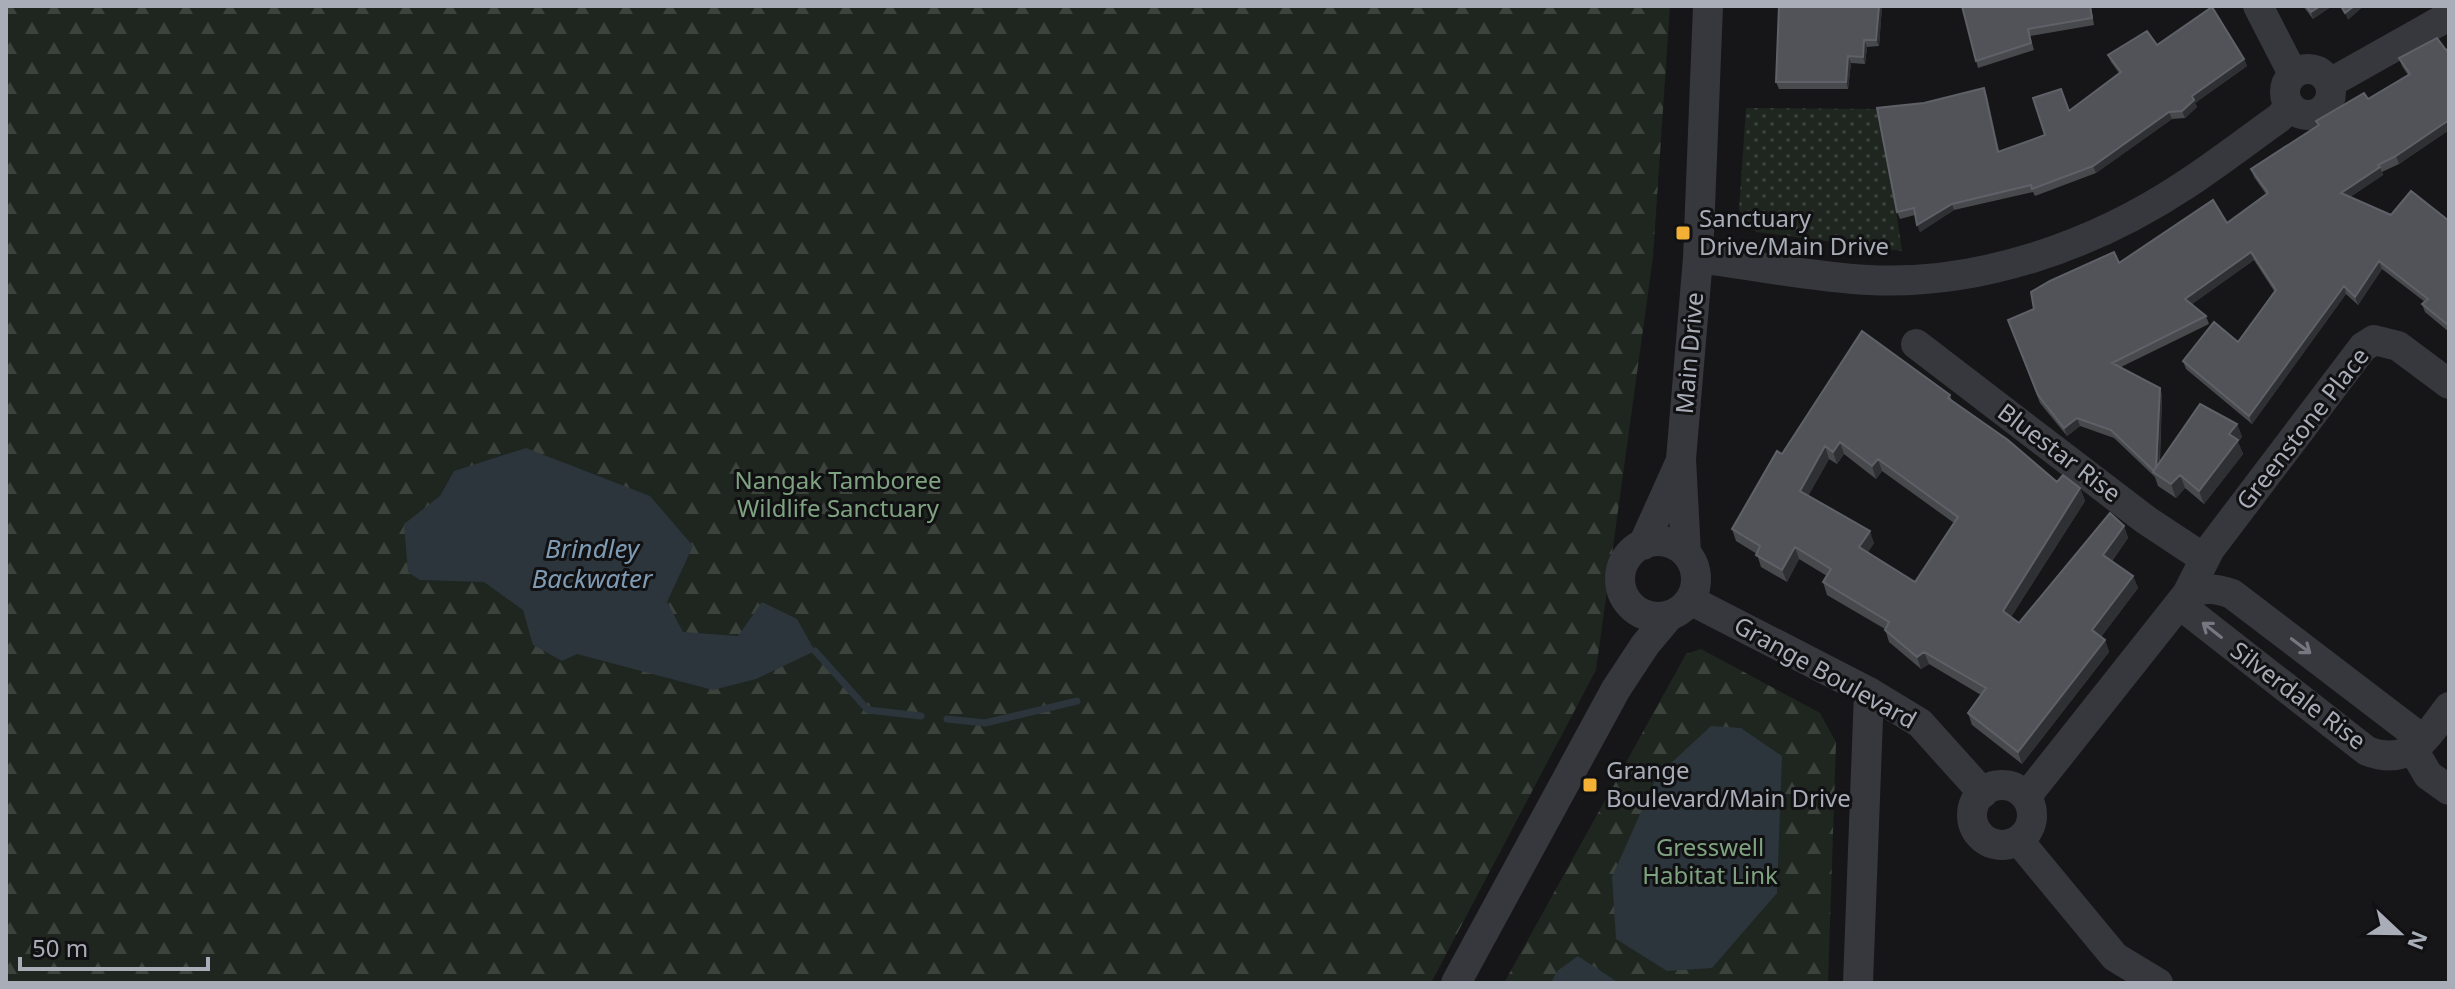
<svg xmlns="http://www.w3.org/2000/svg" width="2455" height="989" font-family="'Noto Sans',sans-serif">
<defs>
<pattern id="green-dots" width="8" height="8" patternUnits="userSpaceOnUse" patternTransform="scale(2)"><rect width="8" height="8" fill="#1e261f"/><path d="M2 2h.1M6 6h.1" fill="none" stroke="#3c433d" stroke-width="1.8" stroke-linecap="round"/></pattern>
<pattern id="forest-firs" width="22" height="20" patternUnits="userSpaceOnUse" patternTransform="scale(2)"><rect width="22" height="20" fill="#1e261f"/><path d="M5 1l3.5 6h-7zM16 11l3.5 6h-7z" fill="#3c433d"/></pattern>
</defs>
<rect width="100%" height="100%" fill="#161618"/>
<!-- green -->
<path fill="url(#green-dots)" d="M1746,108L1881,109L1902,251L1756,232L1739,210Z"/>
<!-- forest -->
<path fill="url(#forest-firs)" d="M6,6H1670L1653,257L1596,670L1431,983H6Z
M1701,649L1820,713L1836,742L1828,983H1504L1686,654Z"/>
<!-- water -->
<path fill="#2c353c" d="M526,448L650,496L693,546L667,602L683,632L738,636L762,602L797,619L815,651L756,679L713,690L577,654L562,661L533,645L523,610L484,582L420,580L408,572L404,524L440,496L454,471Z
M1711,726L1741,728L1782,756L1777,893L1712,968L1667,971L1616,939L1612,877L1657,776Z
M1578,956L1619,983H1551L1557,971Z"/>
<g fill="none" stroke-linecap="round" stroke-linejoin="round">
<!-- stream -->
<path stroke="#2c353c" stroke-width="7" d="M815,651L868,710L921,716
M947,719L985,723L1077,701"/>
<!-- street -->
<path stroke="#37383d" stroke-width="30" d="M2258,6L2293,74
M2285 92a23 23 0 1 1 46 0a23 23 0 1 1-46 0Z
M2330,83L2449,16
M1698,258C1754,265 1811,277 1868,280C1978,286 2093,246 2185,185C2217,164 2248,140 2279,118L2289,107
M1916,344L2146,520L2205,559
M1620 579a38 38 0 1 1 76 0a38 38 0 1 1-76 0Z
M1643,545L1679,465
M1686,553L1681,459L1698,258L1708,6
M2187,594L2210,549L2363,347L2374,340L2398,346L2449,384
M1690,600L1869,692L1920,723L1983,793
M2179,604L2367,751C2410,767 2425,739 2449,707
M2413,749L2428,775L2449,790
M1972 815a30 30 0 1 1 60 0a30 30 0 1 1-60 0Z
M2026,797L2187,594C2204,587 2215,588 2232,594L2422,739
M2019,841L2115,957L2158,983
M1456,983L1616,689L1645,645L1670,615
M1858,983L1869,692"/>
</g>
<!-- wall -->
<path fill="#47494d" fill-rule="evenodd" d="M1779,6H1882L1879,46L1867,47L1865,64L1851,63L1848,89H1779L1776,82Z
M1962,6H2091L2094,25L2030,36L2034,50L1978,68Z
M2303,6H2332L2313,19Z
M2157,45L2244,59L2247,66L2195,103L2197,107L2185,118L2172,119L2096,173L2035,196L2033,192L1954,210L1920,232L1915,215L1900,219L1897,212L1924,103L1984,88L1999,151L2045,135L2069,111L2119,73L2111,62L2108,55Z
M2449,49V130L2399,164L2382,172L2383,175L2350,197L2391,215L2449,221V332L2425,312L2422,304L2425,302L2382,269L2358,305L2346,294L2252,424L2186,369L2183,361L2238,342L2274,291L2254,260L2192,304L2206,316L2209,324L2121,367L2160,388L2162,396L2160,462L2237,424L2242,437L2238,442L2243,454L2204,504L2185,488L2176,498L2158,486L2155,477L2114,438L2080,426L2067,436L2040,403L2008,320L2034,309L2119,263L2227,223L2266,194L2254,177L2251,169L2318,125L2316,121L2368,99L2408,75L2402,66L2399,58L2446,50Z
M1950,395L1952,401L2057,482L2080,488L2085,501L2011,617L2019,623L2124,526L2128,538L2112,561L2133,576L2138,588L2101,637L2105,640L2109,652L2022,764L1972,725L1968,713L1981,695L1929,664L1921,669L1889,642L1885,629L1827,595L1823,582L1827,576L1799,559L1787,582L1761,567L1757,554L1736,541L1732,529L1782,454ZM1844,454L1876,479L1882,471L1954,523L1915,582L1868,552L1874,543L1808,496L1829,459L1837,464Z"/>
<!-- shaded-wall -->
<path fill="#2f3033" d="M1879,6H1882L1879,46L1876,40Z
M2320,6H2332L2313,19L2311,12Z
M2354,6H2364L2348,20L2345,13Z
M1864,40L1867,47L1865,64L1863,57Z
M1848,56L1851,63L1848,89L1846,82Z
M2244,59L2247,66L2195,103L2197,107L2185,118L2182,111L2192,96Z
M1984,88L1987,95L2001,159L1998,152Z
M2169,112L2172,119L2096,173L2093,166Z
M2449,120V130L2399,164L2396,156Z
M2380,167L2383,175L2344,201L2341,193Z
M1952,204L1954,210L1920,232L1917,225Z
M2251,252L2254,260L2188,307L2185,299Z
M2379,261L2382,269L2358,305L2355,297Z
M2344,286L2346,294L2252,424L2249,416Z
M2160,388L2162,396L2159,476L2157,475Z
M2077,418L2080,426L2067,436L2064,428Z
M2237,424L2242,437L2238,442L2243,454L2204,504L2199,491L2229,434Z
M1840,442L1844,454L1837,464L1833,452Z
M1825,446L1829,459L1804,503L1800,491Z
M1878,459L1882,471L1876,479L1872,466Z
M2180,475L2185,488L2176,498L2171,484Z
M2080,488L2085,501L2007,623L2003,611Z
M2124,526L2128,538L2107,567L2103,555Z
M1870,531L1874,543L1864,559L1859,547Z
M1795,547L1799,559L1787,582L1782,570Z
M2133,576L2138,588L2097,642L2092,630Z
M2105,640L2109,652L2022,764L2018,752Z
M1924,652L1929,664L1921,669L1917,657Z"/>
<!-- building -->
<path fill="#525359" stroke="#5f6168" stroke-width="2" fill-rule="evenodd" d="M1779,6H1879L1876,40H1864L1863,57L1848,56L1846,82H1776Z
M1962,6H2090L2092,18L2028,29L2031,43L1976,61Z
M2306,6H2320L2311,12Z
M2341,6H2354L2345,13Z
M2212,7L2244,59L2192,96L2194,100L2182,111L2169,112L2093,166L2032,189L2031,185L1952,204L1917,225L1914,208L1897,212L1877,108L1924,103L1984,88L1998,152L2045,135L2033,98L2061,89L2069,111L2121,72L2108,55L2147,31L2157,45Z
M2437,38L2446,50L2449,49V120L2396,156L2378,165L2380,167L2341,193L2391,215L2411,191L2449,221V324L2448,325L2422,304L2428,299L2379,261L2355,297L2344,286L2249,416L2183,361L2214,322L2238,342L2276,290L2251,252L2185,299L2206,316L2112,363L2160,388L2156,467L2154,471L2111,430L2077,418L2064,428L2038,395L2008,320L2034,309L2031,292L2050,281L2114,252L2119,263L2213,200L2227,223L2268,193L2251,169L2319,125L2316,121L2364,93L2368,99L2410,74L2399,58Z
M1862,331L1950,395L1948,398L2008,440L2057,482L2063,475L2080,488L2003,611L2019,623L2110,513L2124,526L2103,555L2133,576L2092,630L2105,640L2018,752L1968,713L1986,688L1924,652L1917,657L1885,630L1889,622L1823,582L1831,569L1795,547L1782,570L1756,555L1760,546L1732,529L1777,451L1782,454ZM1840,442L1872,466L1878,459L1958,517L1915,582L1859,547L1870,531L1800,491L1825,446L1833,452Z
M2200,404L2237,424L2229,434L2238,440L2199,491L2180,475L2171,484L2153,472Z"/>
<!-- one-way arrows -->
<defs><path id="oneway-shaft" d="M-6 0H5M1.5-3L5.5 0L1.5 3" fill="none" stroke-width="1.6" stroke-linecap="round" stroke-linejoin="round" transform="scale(2)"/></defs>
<g stroke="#757881">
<use href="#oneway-shaft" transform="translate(2212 630) rotate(-142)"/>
<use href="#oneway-shaft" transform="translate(2301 646) rotate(37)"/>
</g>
<!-- markers -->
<g fill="#f2b134" stroke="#111113" stroke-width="3">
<rect x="1675" y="225" width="16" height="16" rx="4"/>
<rect x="1582" y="777" width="16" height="16" rx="4"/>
</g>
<g text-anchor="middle" stroke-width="6" stroke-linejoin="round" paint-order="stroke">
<!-- poi labels -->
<g font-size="24" fill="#a8adb8" stroke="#111113" text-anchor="start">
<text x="1699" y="227">Sanctuary<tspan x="1699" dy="28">Drive/Main Drive</tspan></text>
<text x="1606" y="779">Grange<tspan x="1606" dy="28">Boulevard/Main Drive</tspan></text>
</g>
<!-- street labels -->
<g font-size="24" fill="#a8adb8" stroke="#111113">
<text transform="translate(1690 353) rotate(-85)" y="8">Main Drive</text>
<text transform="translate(2303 429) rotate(-52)" y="8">Greenstone Place</text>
<text transform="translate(2059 453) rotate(37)" y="8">Bluestar Rise</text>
<text transform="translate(1825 673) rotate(29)" y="8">Grange Boulevard</text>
<text transform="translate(2298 696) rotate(37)" y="8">Silverdale Rise</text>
</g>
<!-- park labels -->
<g font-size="24" fill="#7fa381" stroke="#111113">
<text x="838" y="489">Nangak Tamboree<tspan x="838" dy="28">Wildlife Sanctuary</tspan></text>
<text x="1710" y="856">Gresswell<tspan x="1710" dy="28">Habitat Link</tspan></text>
</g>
<!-- water labels -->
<g font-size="26" font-style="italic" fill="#7f9bb3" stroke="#111113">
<text x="592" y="558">Brindley<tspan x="592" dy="30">Backwater</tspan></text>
</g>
</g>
<!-- border -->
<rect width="2455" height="989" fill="none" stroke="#a8adb8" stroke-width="16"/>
<!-- north arrow -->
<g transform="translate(2399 933) rotate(112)" stroke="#111113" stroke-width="6" paint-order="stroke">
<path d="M0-6L14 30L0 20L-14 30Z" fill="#a8adb8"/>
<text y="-12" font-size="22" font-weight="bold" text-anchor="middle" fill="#a8adb8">N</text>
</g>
<!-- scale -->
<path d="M20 957v12h188v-12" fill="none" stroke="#a8adb8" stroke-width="4"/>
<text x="32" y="957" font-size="24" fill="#a8adb8" stroke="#111113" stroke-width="6" paint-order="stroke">50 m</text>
</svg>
